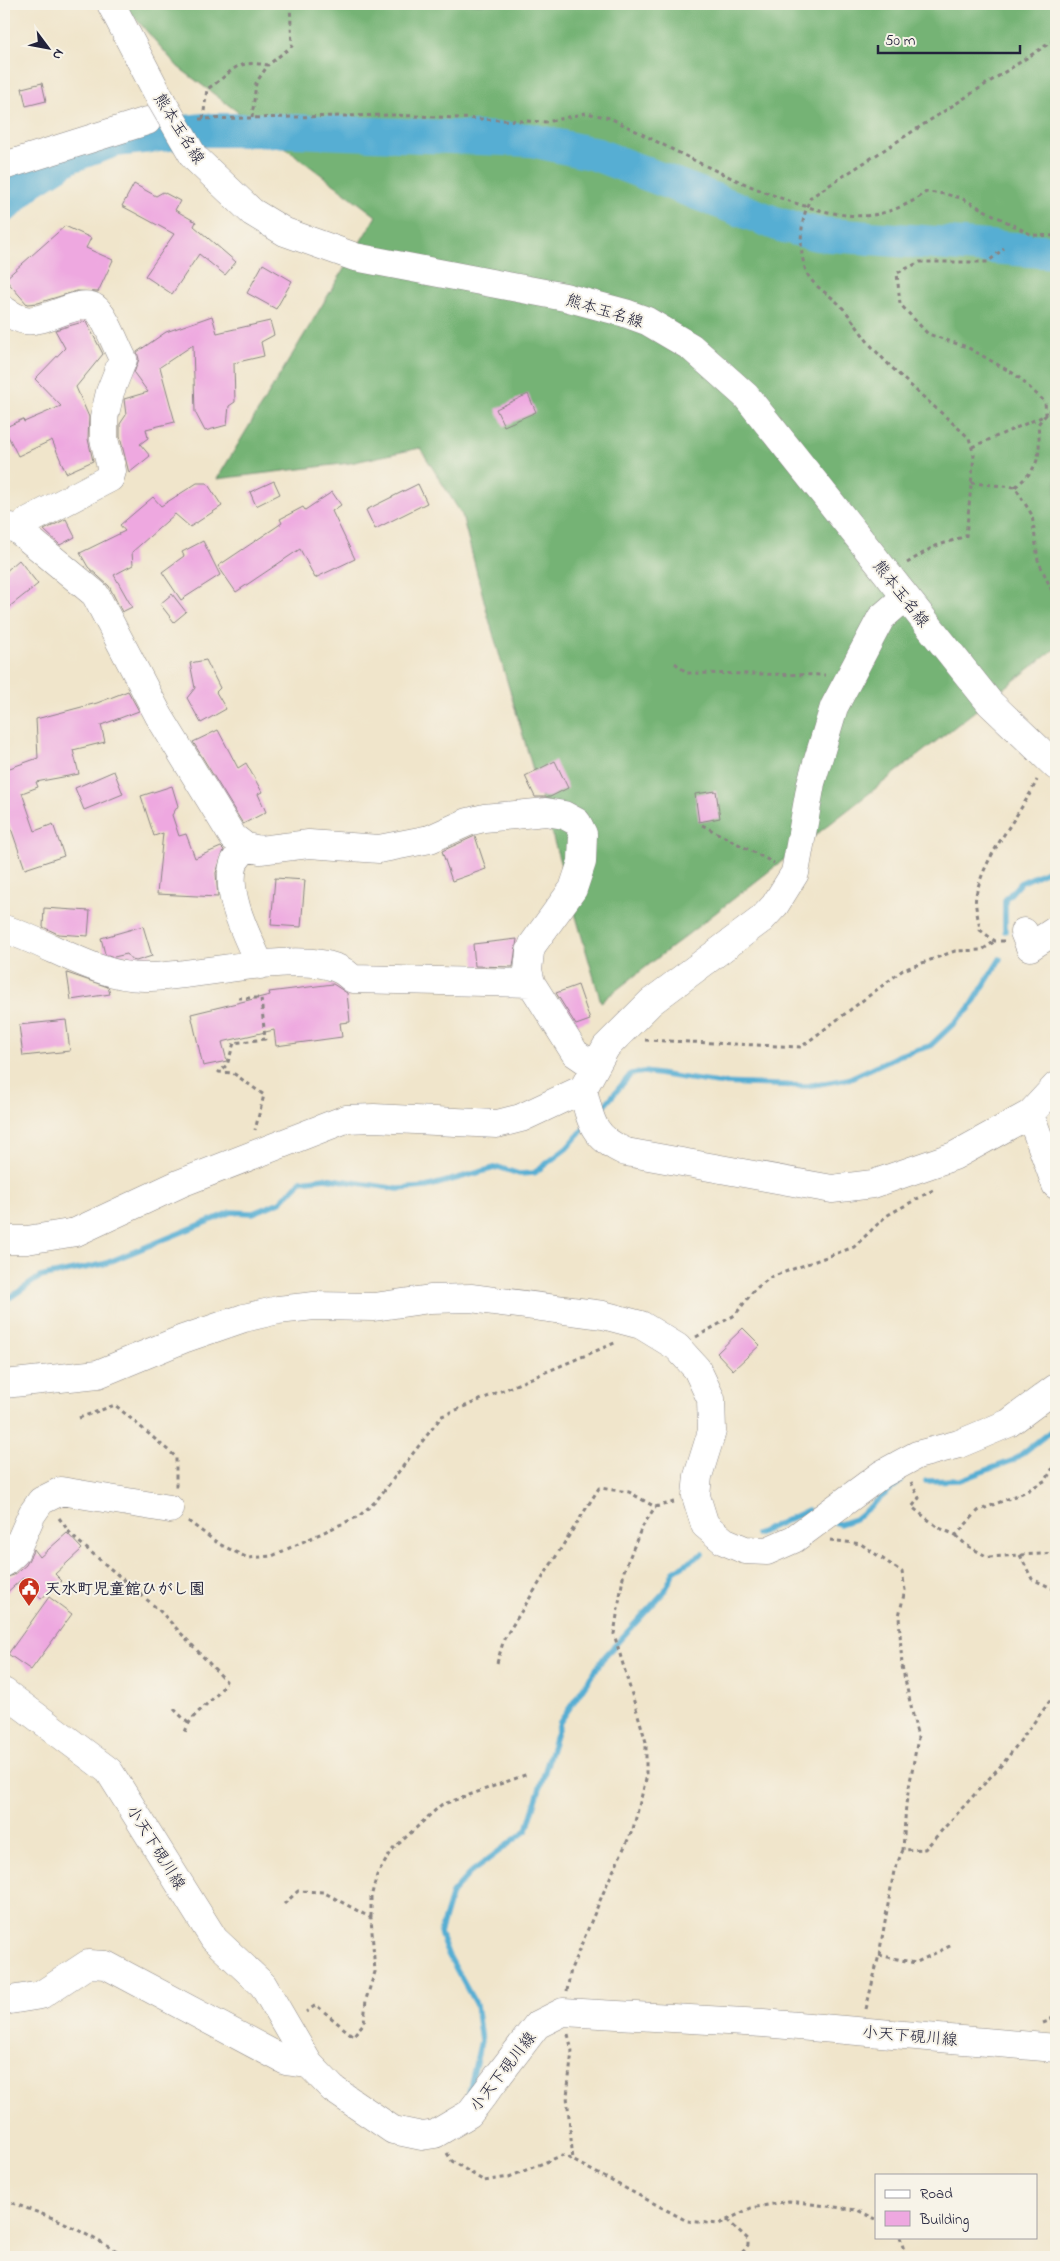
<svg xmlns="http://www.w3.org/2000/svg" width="1060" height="2261" font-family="'Indie Flower','Klee One',sans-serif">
<rect width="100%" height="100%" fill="#f7f3e8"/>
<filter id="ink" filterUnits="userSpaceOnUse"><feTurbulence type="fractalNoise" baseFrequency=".02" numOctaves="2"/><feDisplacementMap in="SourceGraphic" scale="10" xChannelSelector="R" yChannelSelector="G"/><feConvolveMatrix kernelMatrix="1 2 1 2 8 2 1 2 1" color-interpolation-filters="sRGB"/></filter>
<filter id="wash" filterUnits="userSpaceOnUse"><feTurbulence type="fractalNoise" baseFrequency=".0096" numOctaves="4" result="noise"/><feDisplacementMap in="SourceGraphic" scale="20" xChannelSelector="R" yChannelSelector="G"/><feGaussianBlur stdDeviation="1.12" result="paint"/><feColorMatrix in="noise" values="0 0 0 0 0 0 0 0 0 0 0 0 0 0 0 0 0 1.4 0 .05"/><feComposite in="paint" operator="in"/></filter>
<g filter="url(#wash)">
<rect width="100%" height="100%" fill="#f0e5cb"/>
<!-- forest -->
<path fill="#74b375" stroke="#4b6a58" d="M123,4H1056V648L601,1002L488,616L462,515L420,448L350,463L217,479L376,216L178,67Z"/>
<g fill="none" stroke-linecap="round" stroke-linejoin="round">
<!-- stream -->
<path stroke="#56aed3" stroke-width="5.5" d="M1005,931V900L1020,883L1045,872L1056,862
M598,1113L631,1074L644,1072L718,1083L807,1086L848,1079L900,1055L930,1046L970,1008L1000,959
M4,1299L11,1297L40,1277L104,1264L231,1212L253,1213L280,1202L301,1181L325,1178L398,1189L426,1187L498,1167L519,1174L534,1173L567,1148L587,1125
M926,1481L960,1480L1014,1460L1056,1427
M834,1522L840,1524L855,1519L901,1481
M757,1534L808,1510
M469,2092L481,2041L476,2005L448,1954L440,1933L452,1893L470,1873L527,1830L560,1722L605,1656L665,1591L674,1571L702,1554"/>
<!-- river -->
<path stroke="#56aed3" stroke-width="34" d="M4,206L30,181L70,156L115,140L204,130H267L531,140L595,154L780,225L817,234L1056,252"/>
</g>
<g id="blocks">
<!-- building -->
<path fill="#eea8e0" d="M42,83L46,101L26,106L22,88Z
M134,184L156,196L163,192L180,201L175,210L196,222L194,226L236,262L225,275L199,254L172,294L145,276L174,234L122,206Z
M65,226L91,238L86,248L113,260L98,292L77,291L38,303L27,304L5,279Z
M263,264L292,281L276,309L247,293Z
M212,316L217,333L270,321L274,335L261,342L264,356L234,363L235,402L229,406L227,425L205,431L195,412L193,345L160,367L175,422L146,429L148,438L140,444L150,456L129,473L120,437V424L126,415L124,399L148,392L134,373L139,359L137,352L166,332Z
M86,321L103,354L76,387L89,417L88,439L93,461L66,473L52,440L18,456L4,428L23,419L24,422L61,406L35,379L65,348L55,330Z
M528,394L536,412L504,426L496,409Z
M274,481L280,494L256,506L250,492Z
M197,483H207L222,506L190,527L175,514L132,552L133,565L114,575L132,607L122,612L109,586L88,567L80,553L125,531L120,525L153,497L161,506Z
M418,484L427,503L375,529L366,510Z
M332,492L341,505L332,511L355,559L315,578L300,549L236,592L218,566L282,523L280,519L303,507L305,510Z
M66,519L75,537L60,545L44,530Z
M203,541L220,575L181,600L162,572L184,556L182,552Z
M19,560L38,584L4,611V573Z
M172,594L186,612L174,622L160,604Z
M206,660L220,688L216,692L226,709L201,723L187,698L195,688L190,663Z
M128,691L139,711L101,725L105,742L73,750L79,774L36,782L38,787L22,793L35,831L53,824L64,856L25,869L4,808V770L38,758L36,719L97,703Z
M218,730L238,768L246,763L262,792L258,794L266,812L243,824L193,742Z
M555,761L568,788L550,797H535L525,776Z
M114,771L123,794L84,810L75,788Z
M172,786L178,806L172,815L179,836L186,834L195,858L221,847L224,850L216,873L218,897L157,894L163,833L154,836L141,796Z
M716,791L720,818L699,822L695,794Z
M475,836L486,869L452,881L442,851Z
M275,878L305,880L301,927L271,925Z
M44,908L90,911L88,936L58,934L43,927Z
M143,926L152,956L136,961L132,960L127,954L114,957L105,954L101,938Z
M517,939L513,967L475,966L473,944Z
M67,973L108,987L110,994L71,1000Z
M333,984L347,993L350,1022L340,1023L342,1037L276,1046L274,1030L222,1042L227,1061L203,1066L191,1014L270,995L269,992Z
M578,985L590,1020L576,1025L556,993Z
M66,1020L70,1051L23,1056L19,1025Z
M743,1328L760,1345L733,1370L717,1353Z
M67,1533L82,1549L55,1574L62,1581L41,1599L23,1578L4,1595V1578L14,1575L26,1565L34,1549L40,1557Z
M49,1597L72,1614L31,1670L8,1654Z"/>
</g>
</g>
<g filter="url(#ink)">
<use href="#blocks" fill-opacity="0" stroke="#898483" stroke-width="1"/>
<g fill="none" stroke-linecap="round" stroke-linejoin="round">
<!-- minor casing -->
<g stroke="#898483" stroke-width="29">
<path id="minor" d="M4,166L147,121
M4,310C10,314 17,319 25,320C46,324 79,297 95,308C105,315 117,348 123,359L110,392L104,418V439L112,471L110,478L28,521L18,530
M4,528L11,527L18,530L95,594L159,716L233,837L246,847L260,850L309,844L379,849L430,839L468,822L484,818L546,812L564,815L577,822L583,834L582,862L573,889L533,944L530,952L528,970L531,983L575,1053L594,1066
M905,597L881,618L834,707L811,783L795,873L775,905L762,919L651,1002L606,1047L583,1089C590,1121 593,1138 626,1152L832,1189L873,1184L954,1156L1030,1114L1056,1086
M246,847C242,852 236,858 234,863C224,894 248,938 260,965
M4,929C50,943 96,977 144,977C192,978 300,949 341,970C345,972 349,976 353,979L531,983
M1024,932L1030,947L1056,930
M1030,1114L1056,1185
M4,1240H27L76,1232L181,1183L346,1119L374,1118L497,1124L521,1118L583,1089
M4,1384L98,1374L183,1339L244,1318L278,1310L314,1306L374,1307L430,1299L471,1298L603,1315L641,1325L677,1347L697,1369L711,1399L712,1431L698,1476L696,1496L705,1525L724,1541L745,1550L767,1551L794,1539L882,1474L902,1463L917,1455L959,1444L1009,1423L1056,1388
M4,1563L15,1553L32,1514L41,1501L61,1491L170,1509
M4,2001L41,1995L88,1964L106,1965L286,2061L309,2064"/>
</g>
<!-- major casing -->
<g stroke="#898483" stroke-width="29">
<path id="major" d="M111,4L161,100
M194,157L252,212L285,232L355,257L565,297L625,313L647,321L691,347L746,396L990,703L1056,766
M4,1692L109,1771L214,1939L263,1985L309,2064L333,2089L393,2130L422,2136L435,2134L469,2114L537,2025L563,2012L763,2023L1056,2048"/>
</g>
<!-- path -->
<path stroke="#898483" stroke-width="3" stroke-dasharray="4 4" stroke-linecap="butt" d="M252,118L256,83L268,65
M199,119L393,115L547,122L586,113L610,118C672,148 813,229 878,214C896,210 912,203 926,192L945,194L961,198L1032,235L1056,236
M203,119L207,89C234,73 231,59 268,65L292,46L290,4
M972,447L1046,415L1045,402L1016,375L967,347L928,334L900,304L897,273L920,262H988L1004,248
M971,483L1015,487L1032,515L1038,560L1056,600
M1015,487C1040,467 1041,456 1038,424L1050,410L1056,407
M907,563L933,547L966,536L974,455L969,438C938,409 903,381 874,349C862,336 853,319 841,306C829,293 810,286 805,268C798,246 801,217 811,197L1056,39
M675,663L687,673L825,675
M702,825L774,863
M1004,941H995L980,930C979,920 974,905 976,895C985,853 1019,818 1037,780
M238,998H261L265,1039L234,1043L227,1065L219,1072L233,1073L264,1095L255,1130
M645,1040L801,1047L903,970L955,951L982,950L995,941
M696,1337L735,1315L754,1290L771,1277L854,1247L886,1216L935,1189
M79,1418L115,1405L176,1457V1488
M911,1482L919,1498L912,1507L939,1528L956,1535L978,1511L1025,1492L1046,1480L1056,1462
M59,1518L72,1536L159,1610L226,1681C217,1702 190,1711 185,1733
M188,1521L219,1544L248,1558L272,1556L359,1516L376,1501L442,1416L617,1342
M956,1535L966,1545L988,1557L1056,1553
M830,1540L861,1544L902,1572L905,1590L899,1616L902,1666L918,1738L906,1804L903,1850
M1020,1555L1032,1579L1056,1590
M497,1663L504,1639L599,1488L629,1492L655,1507
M174,1709L188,1723
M284,1904L298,1891L323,1892L371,1918L375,1972L366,1999L364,2023L353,2036L316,2005L306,2012
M371,1917V1897L377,1875L393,1849L441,1805L528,1774
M879,1955L915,1963L952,1945
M567,1991L571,1969L607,1884L633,1829L646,1779V1742L614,1634L624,1571L641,1529L655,1507L674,1502
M866,2009L879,1955L894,1871L903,1850L925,1849L1005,1761L1056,1693
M1043,2023L1051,2020L1056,2010
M568,2034L572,2051L567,2096L573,2160
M447,2153L452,2161L484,2181L509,2177L563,2155L687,2221L719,2224L751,2208L789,2201L857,2210L876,2219
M4,2200L61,2221L128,2257
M727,2220L748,2239V2245L739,2257
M900,2237L906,2257"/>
<!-- minor -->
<use href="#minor" stroke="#fff" stroke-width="28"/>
<!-- major -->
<use href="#major" stroke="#fff" stroke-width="28"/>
<!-- major-bridge casing -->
<g stroke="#898483" stroke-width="29" stroke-linecap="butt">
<path id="major-bridge" d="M161,100L194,157"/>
</g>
<!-- major-bridge -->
<use href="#major-bridge" stroke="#fff" stroke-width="28"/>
</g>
</g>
<!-- icons -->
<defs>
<g id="civic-pin" transform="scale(1.125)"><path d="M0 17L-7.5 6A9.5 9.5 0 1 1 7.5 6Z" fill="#c8321e" stroke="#f7f3e8"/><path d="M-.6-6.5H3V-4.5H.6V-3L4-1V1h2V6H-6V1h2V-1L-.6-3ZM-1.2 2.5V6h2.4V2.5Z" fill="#fff"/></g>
</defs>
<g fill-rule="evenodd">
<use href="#civic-pin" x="29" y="1588"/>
</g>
<g text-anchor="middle" stroke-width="4" stroke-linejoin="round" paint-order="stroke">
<!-- street labels -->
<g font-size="16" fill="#22223b" stroke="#f7f3e8">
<text transform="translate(180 128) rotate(58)" y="6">熊本玉名線</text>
<text transform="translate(605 310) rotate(17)" y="6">熊本玉名線</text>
<text transform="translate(902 593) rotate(52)" y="6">熊本玉名線</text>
<text transform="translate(157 1847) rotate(58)" y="6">小天下硯川線</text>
<text transform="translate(910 2035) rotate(5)" y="6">小天下硯川線</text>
<text transform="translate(502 2071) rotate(-52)" y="6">小天下硯川線</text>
</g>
<!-- poi labels -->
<g font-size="16" font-weight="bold" fill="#22223b" stroke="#f7f3e8" text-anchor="start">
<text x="45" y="1594">天水町児童館ひがし園</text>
</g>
</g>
<!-- margin -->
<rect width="1060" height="2261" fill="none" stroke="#f7f3e8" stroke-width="20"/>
<!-- legend -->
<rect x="875" y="2174" width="162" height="65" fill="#f7f3e8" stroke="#a29fa3"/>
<rect x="885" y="2190" width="25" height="8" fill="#ffffff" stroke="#a29fa3"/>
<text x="920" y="2198" font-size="15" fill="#22223b">Road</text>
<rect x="885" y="2211" width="25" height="15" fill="#eea8e0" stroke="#a29fa3"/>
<text x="920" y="2224" font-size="15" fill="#22223b">Building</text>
<!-- north arrow -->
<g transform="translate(48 48) rotate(122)" stroke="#f7f3e8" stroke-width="4" paint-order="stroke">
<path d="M0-4L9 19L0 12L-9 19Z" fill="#22223b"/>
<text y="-8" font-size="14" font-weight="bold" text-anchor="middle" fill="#22223b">N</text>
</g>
<!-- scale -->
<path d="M878 45v8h142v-8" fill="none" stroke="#22223b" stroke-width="2.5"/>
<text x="885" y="45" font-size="15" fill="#22223b" stroke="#f7f3e8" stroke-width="4" paint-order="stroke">50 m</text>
</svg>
